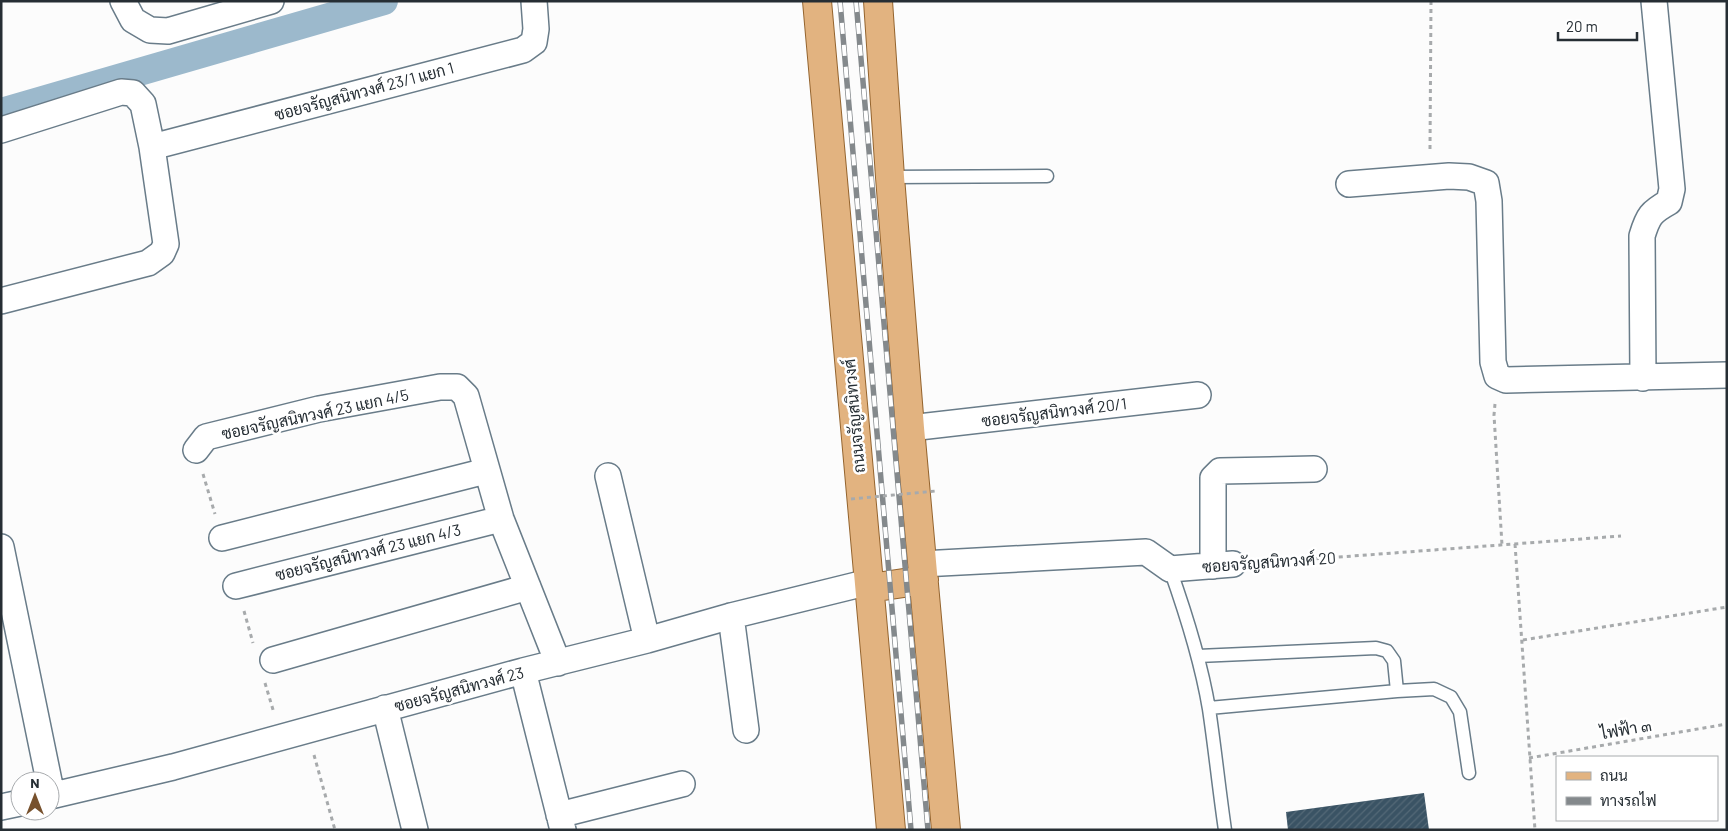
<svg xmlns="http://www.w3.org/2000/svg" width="1728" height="831" font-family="Barlow,Sarabun,sans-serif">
<defs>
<pattern id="building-hatch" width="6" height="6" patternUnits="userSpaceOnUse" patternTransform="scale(1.25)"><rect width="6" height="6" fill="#3a5364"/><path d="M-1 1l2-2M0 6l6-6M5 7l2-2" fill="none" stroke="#546977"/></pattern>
</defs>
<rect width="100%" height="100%" fill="#fcfcfc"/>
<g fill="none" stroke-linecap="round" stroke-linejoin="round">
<!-- canal -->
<path stroke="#9cb9cc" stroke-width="28" d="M1,112L384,1"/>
</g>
<!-- building -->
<path fill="url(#building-hatch)" d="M1424,793L1429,830H1288L1286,812Z"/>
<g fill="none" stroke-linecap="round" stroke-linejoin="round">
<!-- service casing -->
<g stroke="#697c89" stroke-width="15">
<path id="service" d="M890,177L1047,176
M1170,569C1186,614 1201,661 1209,709C1215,749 1219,789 1225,830
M1198,656L1376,648L1387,651L1394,661L1397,691L1209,708
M1397,691L1434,689L1451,697L1460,712L1469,773"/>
</g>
<!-- minor casing -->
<g stroke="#697c89" stroke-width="28">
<path id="minor" d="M123,1L133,20L150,30L168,31L271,1
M1,130L121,92L133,93L143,104L152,147L166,244L162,253L148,263L1,301
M152,147L523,50L534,42L536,29L534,1
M1349,184L1449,176L1469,177L1486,183L1489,201L1493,362L1497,376L1506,380L1727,375
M1643,378L1642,236C1648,216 1651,212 1669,202L1672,189L1654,1
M910,428L1198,395
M196,450L206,437L319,409L440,387H457L466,396L501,519L558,663
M608,476L647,640
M222,538L486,471
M1,547L49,781
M922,564L1146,552L1170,569L1233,564
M1213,566V478L1220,471L1314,469
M236,586L501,519
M731,616L746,730
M273,660L528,587
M523,671L563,830
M385,708L415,830
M50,796L173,767L523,671L647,640L731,616L869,582
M1,807L20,803
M559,815L682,784"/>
</g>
<!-- primary casing -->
<g stroke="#94642e" stroke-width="30">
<path id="primary" d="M817,1L891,830
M878,1L890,177L910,428L946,830
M870,588L924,580"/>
</g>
<!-- path -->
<path stroke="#a7aaac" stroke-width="3" stroke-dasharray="4 4" stroke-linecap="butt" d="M1430,149L1431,1
M1495,404L1494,415L1502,545
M203,474L215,514
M1515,544L1535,830
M1259,563L1621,536
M244,611L253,643
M1523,640L1727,607
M265,683L274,713
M314,755L335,830
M1529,758L1727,724"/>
<!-- service -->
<use href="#service" stroke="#fff" stroke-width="12"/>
<!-- minor -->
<use href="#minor" stroke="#fff" stroke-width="25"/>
<!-- primary -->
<use href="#primary" stroke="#e2b380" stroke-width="28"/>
<!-- rail casing -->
<g stroke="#84898c" stroke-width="5.5">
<path id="rail" d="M840,1L911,830
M856,1L928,830"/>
</g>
<!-- rail -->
<use href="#rail" stroke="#fff" stroke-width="4" stroke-dasharray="11" stroke-linecap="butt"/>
<!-- path-bridge -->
<path stroke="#a7aaac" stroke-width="3" stroke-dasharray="4 4" stroke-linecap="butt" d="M851,499L936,491"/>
</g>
<g text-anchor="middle" stroke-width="5" stroke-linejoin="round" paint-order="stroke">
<!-- street labels -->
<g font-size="16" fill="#262e34" stroke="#fff">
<text transform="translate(364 91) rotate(-15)" y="6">ซอยจรัญสนิทวงศ์ 23/1 แยก 1</text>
<text transform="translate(1054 412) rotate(-7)" y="6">ซอยจรัญสนิทวงศ์ 20/1</text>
<text transform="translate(315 414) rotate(-12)" y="6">ซอยจรัญสนิทวงศ์ 23 แยก 4/5</text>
<text transform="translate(854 416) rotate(-95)" y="6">ถนนจรัญสนิทวงศ์</text>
<text transform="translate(368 552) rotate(-14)" y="6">ซอยจรัญสนิทวงศ์ 23 แยก 4/3</text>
<text transform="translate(1269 562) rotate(-4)" y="6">ซอยจรัญสนิทวงศ์ 20</text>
<text transform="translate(459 689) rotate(-15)" y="6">ซอยจรัญสนิทวงศ์ 23</text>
<text transform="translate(1626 729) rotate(-10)" y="6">ไฟฟ้า ๓</text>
</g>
</g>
<!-- border -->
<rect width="1728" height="831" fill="none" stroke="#262e34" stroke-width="5"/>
<!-- legend -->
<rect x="1556" y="756" width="162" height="65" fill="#ffffff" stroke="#a8abae"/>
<rect x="1566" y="772" width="25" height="8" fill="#e2b380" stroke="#a8abae"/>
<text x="1600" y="781" font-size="15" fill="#262e34">ถนน</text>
<rect x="1566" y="797" width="25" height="8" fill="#84898c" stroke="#a8abae"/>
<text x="1600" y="806" font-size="15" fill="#262e34">ทางรถไฟ</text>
<!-- north arrow -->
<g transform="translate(35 796)"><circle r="24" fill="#ffffff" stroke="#a8abae"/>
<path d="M0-4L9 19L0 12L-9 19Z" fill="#77512d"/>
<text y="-8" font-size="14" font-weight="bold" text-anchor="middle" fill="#262e34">N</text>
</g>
<!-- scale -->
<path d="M1558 32v8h79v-8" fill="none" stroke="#262e34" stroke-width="2.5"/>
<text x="1566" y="32" font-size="15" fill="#262e34" stroke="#ffffff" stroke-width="4" paint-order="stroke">20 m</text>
</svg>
